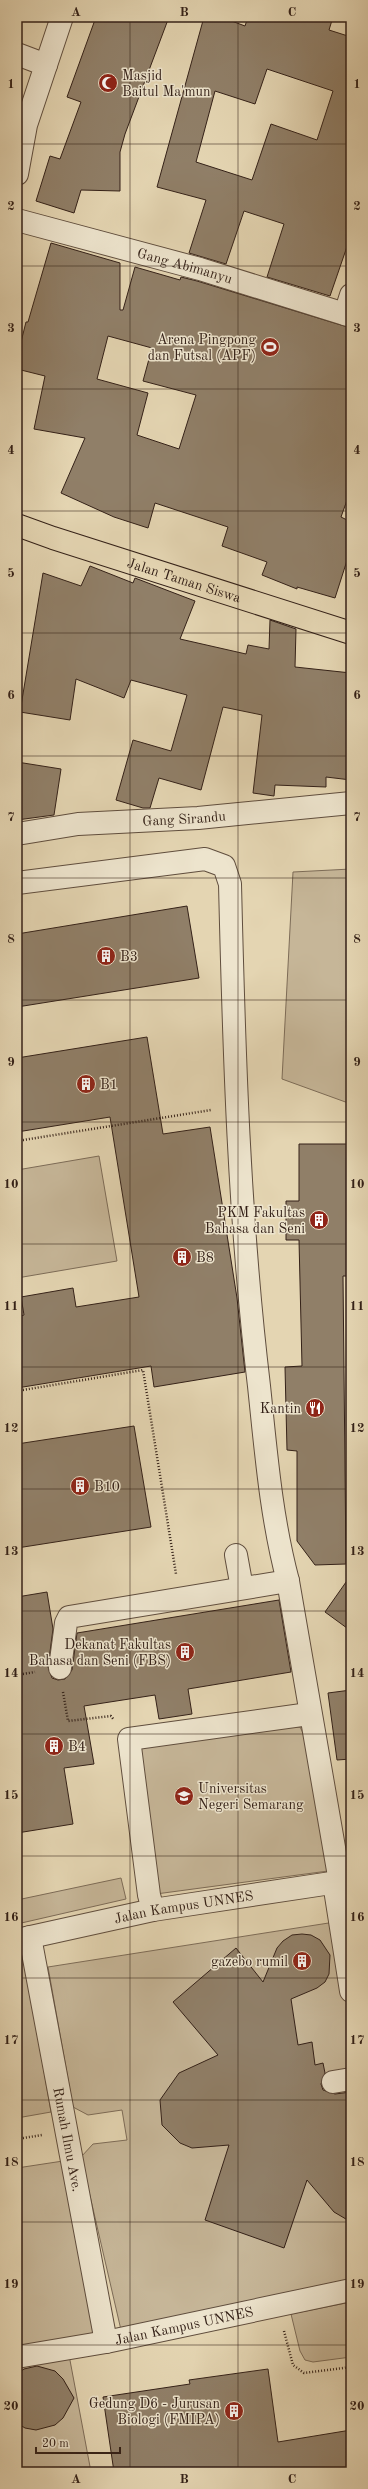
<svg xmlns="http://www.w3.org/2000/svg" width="368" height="2489" font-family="'Old Standard TT',serif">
<rect width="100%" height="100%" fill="#e4d5b2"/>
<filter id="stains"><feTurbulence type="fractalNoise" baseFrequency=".005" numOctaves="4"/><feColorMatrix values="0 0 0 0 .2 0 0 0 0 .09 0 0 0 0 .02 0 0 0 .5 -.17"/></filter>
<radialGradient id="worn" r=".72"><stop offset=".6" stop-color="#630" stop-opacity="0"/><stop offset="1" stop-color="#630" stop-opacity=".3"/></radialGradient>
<!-- green -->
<path fill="#c6b698" stroke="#7d6c58" d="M351,869V1104L282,1079L293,872Z
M99,1156L117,1261L17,1278V1170Z
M281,1726L300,1727L307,1741L328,1871L156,1894L141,1747Z
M121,1878L126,1899L17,1924V1900Z
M335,1922L351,2020V2281L121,2330L81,2157L93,2144L127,2140L122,2110L88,2115L73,2107L48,1967Z
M23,1950L51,2112L17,2118V1951Z
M63,2161L96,2336L17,2350V2168Z
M351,2302V2357L313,2362L305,2360L300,2351L291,2314Z
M69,2355L91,2472H17V2364Z"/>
<!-- building -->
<path fill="#907f68" stroke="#342118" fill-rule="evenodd" d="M96,17H169L125,134L120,152V191L81,190L74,213L36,201L50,156L60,159L81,102L67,97Z
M204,17H221L245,26L248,17H333L329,30L351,37V235L330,296L267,277L284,224L244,211L226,264L189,253L206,200L157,187ZM267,69L333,91L317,140L271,124L252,180L196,162L215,91L255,104Z
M51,243L120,263V310H123L135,267L180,280L181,277L197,281L351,328V489L341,517L351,522V548L335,598L297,587V589L262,575L267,562L222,546L228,527L155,503L148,528L114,517L61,493L85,438L34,429L45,376L17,369V358L26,322H28ZM108,336L152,348L143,381L196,395L179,449L137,435L148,393L97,379Z
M90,566L133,583L135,578L195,601L180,639L246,654L248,645L269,649L270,620L296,629L295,667L351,673V780L326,777V787L275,785L274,796L253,793L262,715L223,707L201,790L159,778L150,808H143L116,800L133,740L171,751L187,695L131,680L124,698L76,679L70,720L20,712L43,573L81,586Z
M17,762L61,769L54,815L17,820Z
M187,906L199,978L17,1007V934Z
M147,1037L163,1134L210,1127L237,1298L245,1372L154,1387L151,1366L17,1388V1317L24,1315L21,1297L73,1288L76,1307L139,1297L110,1117L17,1132V1058Z
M299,1144H351V1276H343L346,1564L315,1565L297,1541V1451L287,1450L285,1367L302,1366L299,1240H286V1201H299Z
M134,1426L151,1527L17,1548V1444Z
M351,1575V1631L325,1612Z
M47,1592L53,1629L48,1667L52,1678L58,1680L65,1679L72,1670L77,1633L279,1600L291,1672L188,1689L192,1714L159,1719L155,1695L84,1706L94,1764L64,1768L73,1824L17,1833V1597Z
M351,1690V1759L337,1760L328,1693Z
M302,1934L311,1935L320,1940L330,1955L329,1974L325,1982L317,1988L291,1999L298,2045L312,2042L315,2065L323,2063L325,2073L321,2084L323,2090L335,2094L351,2092V2222L334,2212L307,2180L284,2248L205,2220L229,2145L192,2148L180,2143L162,2125L160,2100L179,2073L218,2055L173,2002L236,1948L263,1982L277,1948L283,1941L292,1935Z
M37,2366L55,2371L63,2379L74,2398L63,2418L55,2425L36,2430L25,2428L17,2423V2374L24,2369Z
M268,2369L278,2442L351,2430V2472H114L103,2397L190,2384L189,2380Z"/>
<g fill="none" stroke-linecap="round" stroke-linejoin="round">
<!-- minor casing -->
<g stroke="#604e3e" stroke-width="24">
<g id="minor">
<path d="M17,54L46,65"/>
<path d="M17,174L26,125L62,17"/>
<path id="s1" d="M17,220L200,269L351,316"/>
<path d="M345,314L351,295"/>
<path id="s2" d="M17,834L78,824L198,818L351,803"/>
<path d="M17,883L205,859L224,866L230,884C234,1052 239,1219 259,1386C266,1452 271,1517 288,1581L340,1882"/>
<path d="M236,1555L242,1588"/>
<path d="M60,1668L66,1623L69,1617L288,1581"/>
<path d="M334,1883L351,1991"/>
<path d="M153,1910L149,1895L129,1739L309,1714"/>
<path id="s3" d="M30,1937L106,2342"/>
<path id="s4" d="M17,1940L153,1910L351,1880"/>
<path d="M333,2082L351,2079"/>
<path id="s5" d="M17,2357L106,2342L351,2290"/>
</g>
</g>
<!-- major casing -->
<g stroke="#342118" stroke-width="24">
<g id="major">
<path id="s6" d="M17,525L53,538L351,633"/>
</g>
</g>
<!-- path -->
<path stroke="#342118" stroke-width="2.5" stroke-dasharray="1 2" stroke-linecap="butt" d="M17,1141L211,1110
M17,1391L143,1370L176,1574
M17,1675L35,1672
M63,1692L68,1721L111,1716L114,1720
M17,2139L42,2135
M284,2331L293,2365L304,2373L351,2367"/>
<!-- minor -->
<use href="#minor" stroke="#ede4cd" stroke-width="22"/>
<!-- major -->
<use href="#major" stroke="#e4d5b2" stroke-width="22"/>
</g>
<!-- grid -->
<path fill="none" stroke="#342118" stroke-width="1" stroke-opacity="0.55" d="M130,17V2472M238,17V2472M17,144H351M17,266H351M17,389H351M17,511H351M17,633H351M17,756H351M17,878H351M17,1000H351M17,1122H351M17,1244H351M17,1367H351M17,1489H351M17,1611H351M17,1734H351M17,1856H351M17,1978H351M17,2100H351M17,2222H351M17,2345H351"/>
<!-- icons -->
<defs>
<g id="mosque-disc" transform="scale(1)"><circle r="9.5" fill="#8f2418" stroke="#ede4cd"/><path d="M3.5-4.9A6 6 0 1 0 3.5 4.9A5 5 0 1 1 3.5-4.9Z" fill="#fff"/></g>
<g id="stadium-disc" transform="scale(1)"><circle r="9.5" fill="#8f2418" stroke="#ede4cd"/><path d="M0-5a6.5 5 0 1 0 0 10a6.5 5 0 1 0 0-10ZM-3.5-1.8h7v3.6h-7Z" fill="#fff"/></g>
<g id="building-disc" transform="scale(1)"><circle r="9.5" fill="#8f2418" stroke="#ede4cd"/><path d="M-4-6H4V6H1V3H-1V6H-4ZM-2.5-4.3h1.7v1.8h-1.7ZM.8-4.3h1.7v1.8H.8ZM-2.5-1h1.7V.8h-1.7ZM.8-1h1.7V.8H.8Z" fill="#fff"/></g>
<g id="restaurant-disc" transform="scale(1)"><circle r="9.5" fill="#8f2418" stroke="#ede4cd"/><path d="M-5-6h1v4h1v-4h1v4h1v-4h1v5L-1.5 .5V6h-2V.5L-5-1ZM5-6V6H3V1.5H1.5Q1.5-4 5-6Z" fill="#fff"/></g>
<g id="university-disc" transform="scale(1)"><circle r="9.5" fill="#8f2418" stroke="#ede4cd"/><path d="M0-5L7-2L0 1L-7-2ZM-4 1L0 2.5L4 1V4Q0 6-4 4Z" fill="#fff"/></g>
</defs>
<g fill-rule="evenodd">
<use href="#mosque-disc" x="108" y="83"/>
<use href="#stadium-disc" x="270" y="347"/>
<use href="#building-disc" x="106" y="956"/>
<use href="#building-disc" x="86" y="1084"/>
<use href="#building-disc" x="319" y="1220"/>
<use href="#building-disc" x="182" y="1257"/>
<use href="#restaurant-disc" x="315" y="1408"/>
<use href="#building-disc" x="80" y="1486"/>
<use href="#building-disc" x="185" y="1652"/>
<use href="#building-disc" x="54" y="1746"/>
<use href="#university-disc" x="184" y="1796"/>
<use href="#building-disc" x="302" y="1961"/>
<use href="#building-disc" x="234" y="2411"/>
</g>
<g text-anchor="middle" stroke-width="3" stroke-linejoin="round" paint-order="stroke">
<!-- poi labels -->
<g font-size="14" fill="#342118" stroke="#ede4cd" text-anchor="start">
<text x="122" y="80">Masjid<tspan x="122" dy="16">Baitul Ma'mun</tspan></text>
<text x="256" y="344" text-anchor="end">Arena Pingpong<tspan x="256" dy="16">dan Futsal (APF)</tspan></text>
<text x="120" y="961">B3</text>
<text x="100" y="1089">B1</text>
<text x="305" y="1217" text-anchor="end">PKM Fakultas<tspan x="305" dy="16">Bahasa dan Seni</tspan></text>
<text x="196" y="1262">B8</text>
<text x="301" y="1413" text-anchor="end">Kantin</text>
<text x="94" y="1491">B10</text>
<text x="171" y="1649" text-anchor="end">Dekanat Fakultas<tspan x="171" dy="16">Bahasa dan Seni (FBS)</tspan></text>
<text x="68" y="1751">B4</text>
<text x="198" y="1793">Universitas<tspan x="198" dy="16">Negeri Semarang</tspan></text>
<text x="288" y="1966" text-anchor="end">gazebo rumil</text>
<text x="220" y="2408" text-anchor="end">Gedung D6 - Jurusan<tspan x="220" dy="16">Biologi (FMIPA)</tspan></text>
</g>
<!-- street labels -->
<g font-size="14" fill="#342118" stroke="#ede4cd">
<text dy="5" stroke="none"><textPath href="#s1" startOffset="174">Gang Abimanyu</textPath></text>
<text dy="5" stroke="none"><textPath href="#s6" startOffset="176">Jalan Taman Siswa</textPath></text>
<text dy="5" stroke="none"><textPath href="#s2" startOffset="168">Gang Sirandu</textPath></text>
<text dy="5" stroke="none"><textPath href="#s4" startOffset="170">Jalan Kampus UNNES</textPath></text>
<text dy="5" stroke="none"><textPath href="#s3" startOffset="206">Rumah Ilmu Ave.</textPath></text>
<text dy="5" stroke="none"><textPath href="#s5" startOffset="170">Jalan Kampus UNNES</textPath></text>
</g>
</g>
<!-- margin -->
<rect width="368" height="2489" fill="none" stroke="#e4d5b2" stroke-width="44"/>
<!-- scale -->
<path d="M36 2447v6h84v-6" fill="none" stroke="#342118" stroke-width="2"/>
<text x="42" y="2447" font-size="12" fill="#342118" stroke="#ede4cd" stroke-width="3" paint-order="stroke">20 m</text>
<rect x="22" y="22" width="324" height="2445" fill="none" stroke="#342118" stroke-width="1.5"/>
<g font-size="13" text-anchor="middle" font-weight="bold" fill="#342118">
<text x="76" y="16">A</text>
<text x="184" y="16">B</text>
<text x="292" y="16">C</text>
<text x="11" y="88">1</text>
<text x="357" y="88">1</text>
<text x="11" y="210">2</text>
<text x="357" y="210">2</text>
<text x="11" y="332">3</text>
<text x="357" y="332">3</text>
<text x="11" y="454">4</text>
<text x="357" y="454">4</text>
<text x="11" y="577">5</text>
<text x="357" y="577">5</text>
<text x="11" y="699">6</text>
<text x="357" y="699">6</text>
<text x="11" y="821">7</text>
<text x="357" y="821">7</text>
<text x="11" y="943">8</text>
<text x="357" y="943">8</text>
<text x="11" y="1066">9</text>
<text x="357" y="1066">9</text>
<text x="11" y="1188">10</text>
<text x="357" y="1188">10</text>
<text x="11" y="1310">11</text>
<text x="357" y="1310">11</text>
<text x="11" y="1432">12</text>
<text x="357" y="1432">12</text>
<text x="11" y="1555">13</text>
<text x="357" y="1555">13</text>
<text x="11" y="1677">14</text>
<text x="357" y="1677">14</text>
<text x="11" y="1799">15</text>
<text x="357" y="1799">15</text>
<text x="11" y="1921">16</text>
<text x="357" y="1921">16</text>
<text x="11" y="2044">17</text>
<text x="357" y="2044">17</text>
<text x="11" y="2166">18</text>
<text x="357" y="2166">18</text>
<text x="11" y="2288">19</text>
<text x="357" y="2288">19</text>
<text x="11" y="2410">20</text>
<text x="357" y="2410">20</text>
<text x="76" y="2483">A</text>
<text x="184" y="2483">B</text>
<text x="292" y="2483">C</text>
</g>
<rect width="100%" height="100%" filter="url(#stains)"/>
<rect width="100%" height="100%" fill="url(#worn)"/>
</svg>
